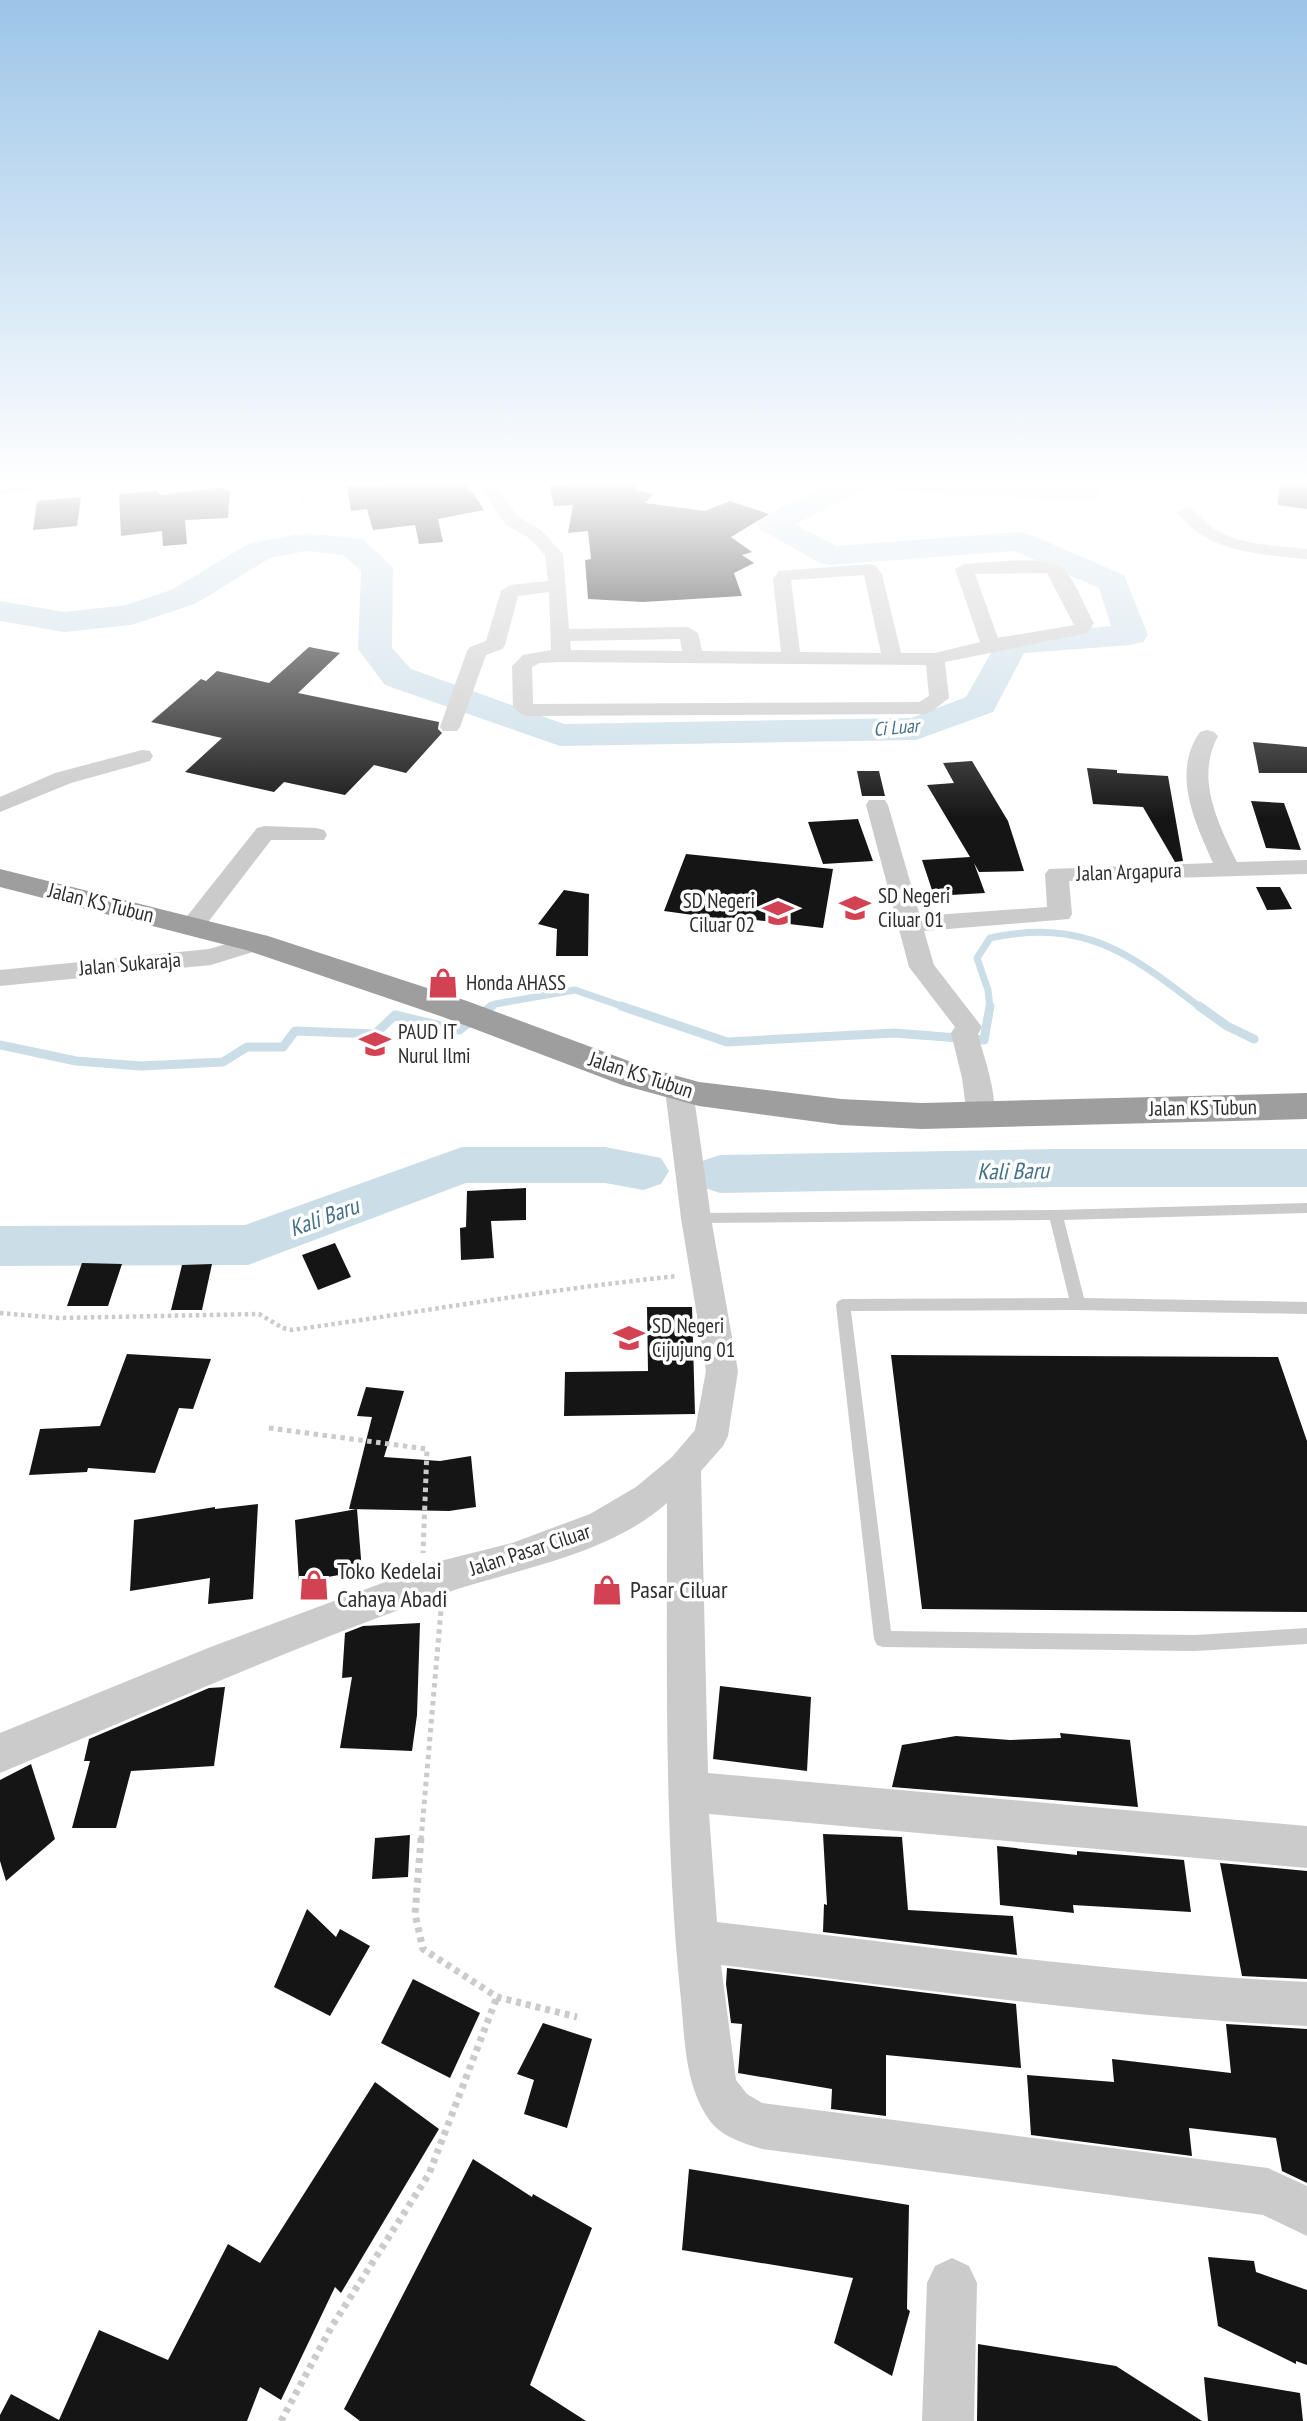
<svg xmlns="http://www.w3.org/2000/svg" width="1307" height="2421" font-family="'PT Sans Narrow',sans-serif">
<rect width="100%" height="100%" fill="#fff"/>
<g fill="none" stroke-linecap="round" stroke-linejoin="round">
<!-- stream-far1 -->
<path stroke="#cbdee8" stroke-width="7" d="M490,1008L495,1004L575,990L627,1008
M990,1008L988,990L977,958L990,938C1085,918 1129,953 1201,1008"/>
<!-- stream -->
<path stroke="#cbdee8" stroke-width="9" d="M621,1006L727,1042L894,1033L984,1040L990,1006
M1199,1006L1227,1026L1254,1039
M0,1045L76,1061L141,1066L223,1062L247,1047H283L295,1031L375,1034L395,1015L459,1030L492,1006"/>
<!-- river -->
<path fill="#cbdee8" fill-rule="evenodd" d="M839,479H1014L1077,483L1080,479H1109L1095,498L1085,501L866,489L795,524L836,546L1018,532L1029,534L1124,575L1148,635L1143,642L1131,645L1024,653L993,712L916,740L560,746L385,685L358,649L361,571L343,555L306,551L270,558L195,604L131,625L64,632L0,621V601L64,612L126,605L171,590L250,543L306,533L363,539L393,568L392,648L411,669L564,724L911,718L966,697L1000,637L1111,626L1099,588L1014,551L831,565L820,563L761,530L757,524L761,518Z
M462,1147H605L661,1158L669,1171L661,1184L643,1190L605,1183H466L248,1265L0,1266V1226L245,1225Z
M1055,1149H1307V1187H1055L720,1193L702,1187L694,1174L702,1161L720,1155Z"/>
</g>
<!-- building -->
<path fill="#151515" d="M385,479H464L484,510L438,519L443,542L419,544L415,525L373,530L367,509L351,511L347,486L387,485Z
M615,480L640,482L636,490L654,494L645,503L705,511L730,501L769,514L731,537L752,552L742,555L754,563L734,573L742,596L643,602L588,599L585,560L591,559L588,531L568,533L573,505L554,506L549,485Z
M1279,481L1307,483V509L1278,505Z
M224,487V490H230L228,518L185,520L187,544L163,546L162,531L121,536L119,494L157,491L160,495Z
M81,497L77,526L33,530L37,501Z
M309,647L340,653L298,693L439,722L438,729L442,733L406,773L374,765L345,795L284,782L274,792L185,772L222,738L151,722L201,679L206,681L217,671L269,683Z
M1253,742L1307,747V773H1259Z
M972,761L1008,821L1024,871L979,872L974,863L985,893L934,896L922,860L970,857L927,785L954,783L943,763Z
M1087,768L1117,770V773L1168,776L1183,861L1175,862L1143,807L1093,804Z
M857,771H879L885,796H862Z
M1251,801L1284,803L1301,850L1266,848Z
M858,819L873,861L823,864L808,822Z
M686,854L833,869L823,928L738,918L737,921L664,911Z
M1256,887H1280L1292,909L1267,910Z
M564,890L589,894L588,956H556L557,929L538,924Z
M526,1188V1220L491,1221L494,1258L461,1260L460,1228L466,1227L467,1191Z
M335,1243L351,1277L318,1290L302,1255Z
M82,1263L122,1264L108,1306H67Z
M212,1264L202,1310H171L182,1265Z
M647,1307H692L695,1414L564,1416L565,1372L648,1371Z
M127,1354L211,1359L193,1409L179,1408L155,1473L88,1468L87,1472L29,1475L40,1429L100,1426Z
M891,1355L1278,1357L1307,1441V1612L922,1609Z
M366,1387L404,1391L384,1457L440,1461L471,1456L476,1507L449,1511L349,1509L372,1417L357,1416Z
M258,1504L253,1599L208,1604L210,1578L130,1591L134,1520L215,1507V1509Z
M357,1509L362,1571L299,1582L295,1520Z
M420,1623L417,1715L412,1751L340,1748L352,1677L342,1678L345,1633L363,1626Z
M720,1686L811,1697L807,1771L713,1759Z
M225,1687L214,1766L131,1771L116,1828H72L90,1761H84L89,1739L209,1688Z
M1060,1733L1130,1740L1138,1807L892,1787L902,1745L956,1736L1010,1740L1061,1738Z
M31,1764L55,1839L6,1881L0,1861V1780Z
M823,1834L902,1837L908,1910L1013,1916L1017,1955L823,1932L824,1904L827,1905Z
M410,1835L408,1877L372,1879L375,1838Z
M997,1846L1077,1855V1851L1184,1860L1191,1912L1073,1905L1074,1913L1000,1905Z
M1220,1863L1307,1871V1979L1242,1976Z
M307,1909L336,1937L340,1929L370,1946L330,2016L274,1987Z
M727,1968L1016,2004L1021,2068L886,2055V2116L831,2109L832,2089L738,2073L742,2024L731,2023L726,1984Z
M413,1979L480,2013L450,2078L381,2043Z
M543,2023L592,2039L567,2128L524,2114L534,2080L517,2074Z
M1226,2024L1307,2029V2183L1282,2171L1276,2138L1189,2128L1192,2156L1031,2135L1027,2075L1114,2082L1112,2059L1231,2073Z
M375,2082L439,2129L341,2293L335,2287L281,2400L260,2387L247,2421H0V2415L11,2394L59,2420L99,2330L168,2360L228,2244L260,2263Z
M473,2159L532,2197L533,2194L592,2228L530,2385L586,2421H360L344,2409Z
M689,2169L909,2205L907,2309L910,2311L892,2376L834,2343L853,2278L682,2250Z
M1208,2257L1254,2261L1256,2272L1307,2290V2365L1296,2361V2364L1218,2326Z
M978,2344L1116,2366L1202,2421H977Z
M1204,2377L1300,2393L1303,2421H1208Z"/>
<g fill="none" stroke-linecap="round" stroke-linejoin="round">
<!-- path-far3 -->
<path stroke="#cbcbcb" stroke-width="2.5" stroke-dasharray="2 2" stroke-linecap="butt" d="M297,479L305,510"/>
<!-- path-far2 -->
<path stroke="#cbcbcb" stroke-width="4.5" stroke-dasharray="3.5 3.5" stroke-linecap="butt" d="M0,1313L59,1318L259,1314L283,1328L292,1330C421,1312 549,1289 678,1276"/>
<!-- path-far1 -->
<path stroke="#cbcbcb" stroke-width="5" stroke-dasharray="4.5 4.5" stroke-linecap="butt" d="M269,1428L427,1449L423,1553
M421,1840L441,1610"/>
<!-- path -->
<path stroke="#cbcbcb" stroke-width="7" stroke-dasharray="5 5" stroke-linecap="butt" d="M421,1838L415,1914L423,1949L497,1997L577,2017
M281,2421L332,2326L429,2174L497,1997"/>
<!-- service -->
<path fill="#cbcbcb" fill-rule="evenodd" d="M1307,1203V1213L1064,1220L1084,1298L1307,1302V1314L1078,1310L851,1311L891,1631L1195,1635L1307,1628V1644L1195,1651L883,1647L877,1645L874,1639L836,1305L838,1301L843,1299L1069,1298L1050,1220L696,1223L689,1218L696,1213L1056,1210Z"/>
<!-- minor -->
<path fill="#cbcbcb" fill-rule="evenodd" d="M476,479H492L517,516L541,530L563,554L569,629L688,627L698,633L702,651L781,652L773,579L779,571L869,564L875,565L882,574L901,653H935L980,642L955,569L964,564C985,563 1045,555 1061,567C1073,575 1086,609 1094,623L1088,633L945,662L949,698L931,712L924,714L528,716L521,714L513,707L512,666L523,655L551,650L549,592L518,596L505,645L502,649L486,655L460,727L457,731H443L440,727L467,651L470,647L486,641L501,591L510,585L548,581L545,555L529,538L505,524ZM1047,573L1074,625L998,638L975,574ZM864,575L881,653L800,652L791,580ZM680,639L682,651L571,650L570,641ZM561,662L926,665L929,696L919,702L533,704L532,667L540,663Z
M1186,507C1198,510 1205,524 1216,530C1243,546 1277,545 1307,549V559C1260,554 1207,553 1177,512Z
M1207,730L1214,732L1218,736C1195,778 1218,823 1237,862L1307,860V874L1069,881L1072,914L1069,919L924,931L934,965L982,1027L978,1034C983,1055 1002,1105 991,1123L981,1126L971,1123L967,1116L962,1078L951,1033L955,1027L909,967L866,805L869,800H885L888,805L920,916L1047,907L1045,874L1049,869L1213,863C1195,822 1171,773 1200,732Z
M142,750L150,751L153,756L150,761L71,783L0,812V797L55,773Z
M265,826L316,828L324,830L327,835L324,840H271L202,930L193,933L184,930L181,925L184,920L257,828Z
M257,935L266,938L269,943L266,948L211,965L0,986V970L209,949Z
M679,1081L689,1083L693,1090L711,1218L738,1371L728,1436L723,1446L701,1471L708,1773L1307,1826V1868L709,1814L717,1922C913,1945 1110,1973 1307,1982V2026C1111,2017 916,1988 721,1965L736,2080L747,2094L762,2103L1268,2168L1307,2186V2236L1263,2215L762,2149C743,2143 719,2136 708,2118C683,2081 685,2033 680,1990C664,1829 667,1666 667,1503C607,1556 515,1569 443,1594C292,1647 147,1712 0,1773V1733L208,1648L444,1560L512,1543L590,1514L636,1487L672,1457L695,1430L706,1371L681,1218L665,1090L669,1083Z
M952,2258L969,2266L977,2283L974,2421H922L927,2283L935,2266Z"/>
<!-- tertiary -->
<path fill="#cbcbcb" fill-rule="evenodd" d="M22,479H89L79,485L0,494V482Z"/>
<!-- trunk -->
<path fill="#9e9e9e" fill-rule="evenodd" d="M0,869L268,936L467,1001L645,1067L699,1082L841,1099L922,1103L1307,1093V1119L922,1129L841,1125L699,1106L622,1085L443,1017L246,950L0,887Z"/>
</g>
<!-- sky -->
<linearGradient id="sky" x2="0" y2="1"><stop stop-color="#9cc5e8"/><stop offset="0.59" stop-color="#fff"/><stop offset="1" stop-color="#fff" stop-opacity="0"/></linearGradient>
<rect width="1307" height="818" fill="url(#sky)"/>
<!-- icons -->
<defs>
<g id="school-bare" transform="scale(2.415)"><path d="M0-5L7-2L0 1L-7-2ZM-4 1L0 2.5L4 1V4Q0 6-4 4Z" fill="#d34252" stroke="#fff" stroke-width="2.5" paint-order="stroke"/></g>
<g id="shop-bare" transform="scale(2.415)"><path d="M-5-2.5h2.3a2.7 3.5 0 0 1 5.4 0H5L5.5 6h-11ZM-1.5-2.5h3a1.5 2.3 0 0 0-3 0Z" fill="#d34252" stroke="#fff" stroke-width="2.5" paint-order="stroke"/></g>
</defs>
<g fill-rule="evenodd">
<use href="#school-bare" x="855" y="908"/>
<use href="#school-bare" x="778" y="913"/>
<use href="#shop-bare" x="443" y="983"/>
<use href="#school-bare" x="375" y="1044"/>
<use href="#school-bare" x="629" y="1338"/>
<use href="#shop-bare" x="314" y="1585"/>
<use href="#shop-bare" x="607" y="1590"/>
</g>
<g text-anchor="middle" stroke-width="7" stroke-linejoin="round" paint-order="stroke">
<!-- far-water labels -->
<g font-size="19" font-style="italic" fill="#447088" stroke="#fff">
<text transform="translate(896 727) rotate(-5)" y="7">Ci Luar</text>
</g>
<!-- street labels -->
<g font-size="21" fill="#2e2e2e" stroke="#fff">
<text transform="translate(1129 872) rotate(-2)" y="7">Jalan Argapura</text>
<text transform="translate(101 903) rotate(14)" y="7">Jalan KS Tubun</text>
<text transform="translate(130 964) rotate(-5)" y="7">Jalan Sukaraja</text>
<text transform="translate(641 1075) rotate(18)" y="7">Jalan KS Tubun</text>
<text transform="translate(1203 1108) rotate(-1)" y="7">Jalan KS Tubun</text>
<text transform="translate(530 1550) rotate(-18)" y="7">Jalan Pasar Ciluar</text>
</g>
<!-- poi labels -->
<g font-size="21" fill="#2e2e2e" stroke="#fff" text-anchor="start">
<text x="878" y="903">SD Negeri<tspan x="878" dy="24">Ciluar 01</tspan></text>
<text x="755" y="908" text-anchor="end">SD Negeri<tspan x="755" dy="24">Ciluar 02</tspan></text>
<text x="466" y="990">Honda AHASS</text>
<text x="398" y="1039">PAUD IT<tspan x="398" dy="24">Nurul Ilmi</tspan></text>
<text x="652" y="1333">SD Negeri<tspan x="652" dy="24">Cijujung 01</tspan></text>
</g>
<!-- water labels -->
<g font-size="23" font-style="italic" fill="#447088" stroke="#fff">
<text transform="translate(1013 1171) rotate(-1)" y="8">Kali Baru</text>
<text transform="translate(324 1217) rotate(-20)" y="8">Kali Baru</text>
</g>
<!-- near-poi labels -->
<g font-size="24" fill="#2e2e2e" stroke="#fff" text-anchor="start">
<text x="337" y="1579">Toko Kedelai<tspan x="337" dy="28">Cahaya Abadi</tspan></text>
<text x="630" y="1598">Pasar Ciluar</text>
</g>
</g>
</svg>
